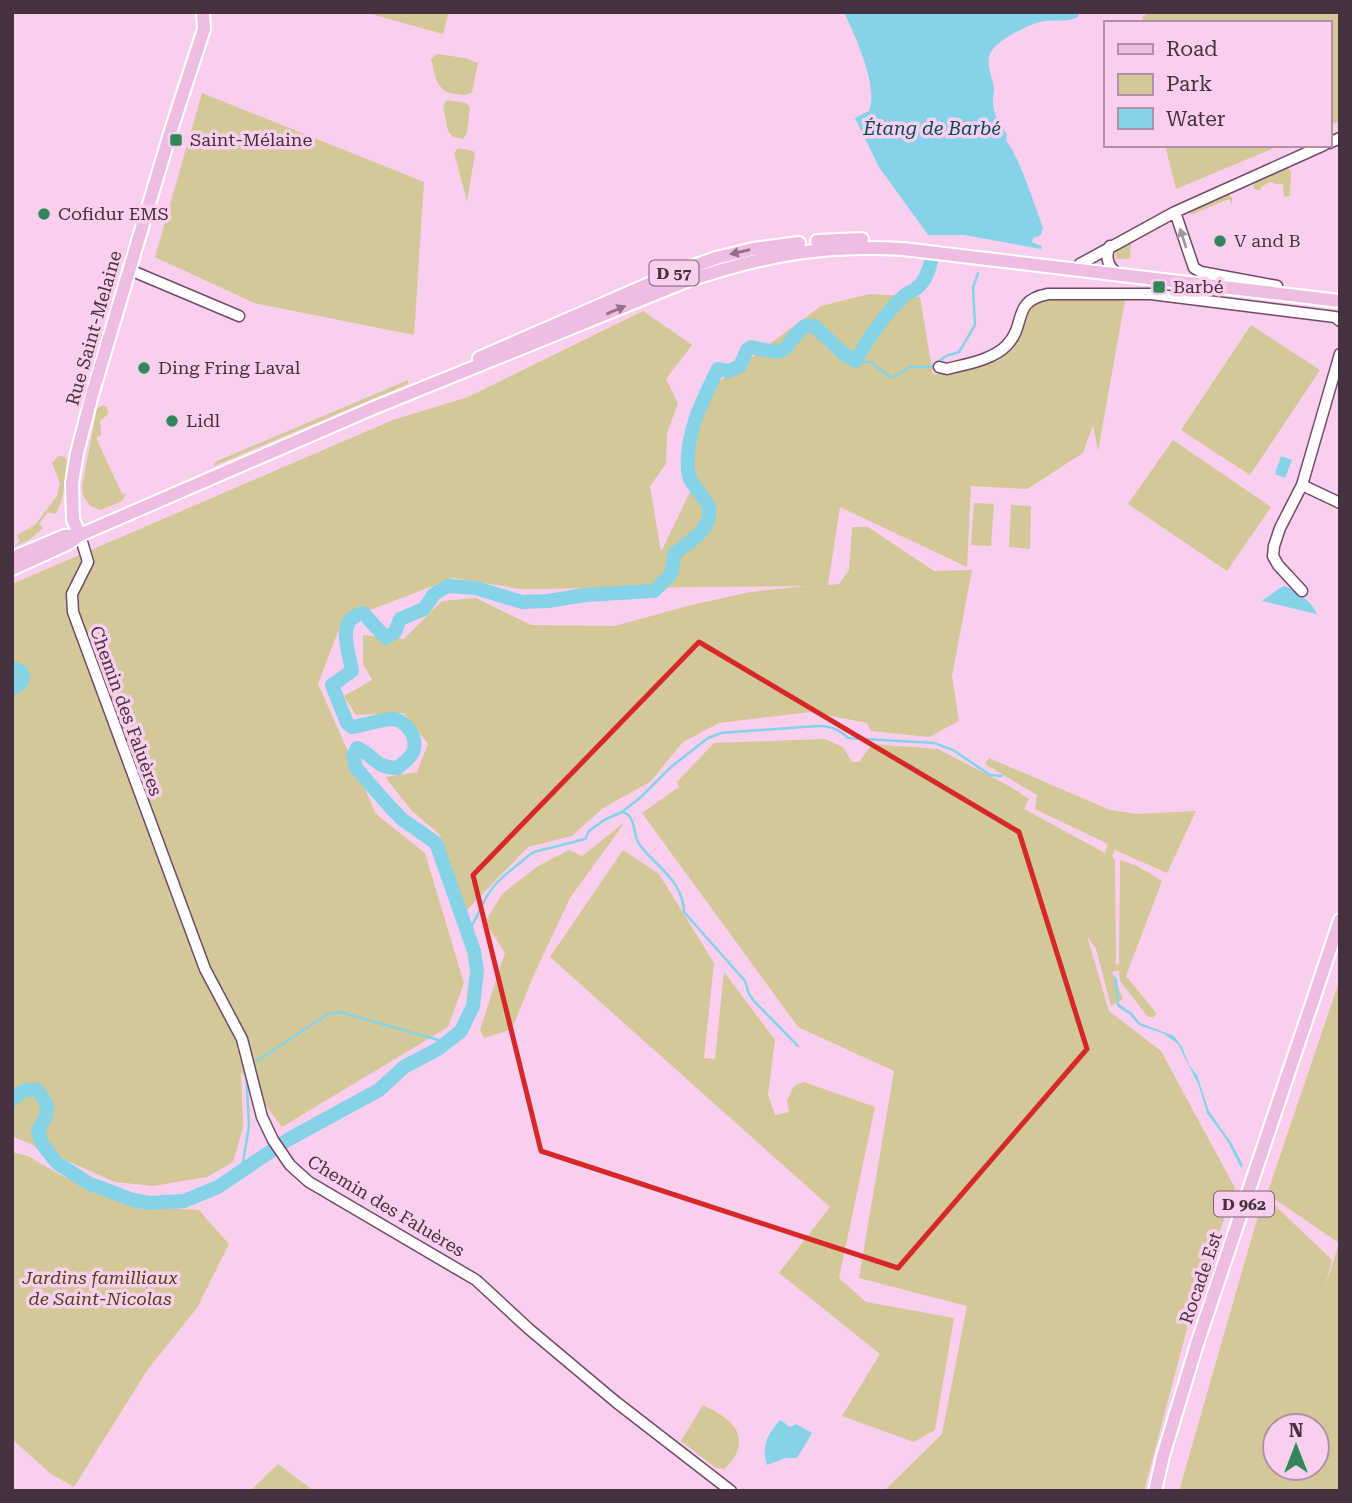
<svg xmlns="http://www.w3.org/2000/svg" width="1352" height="1503" font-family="'Roboto Serif',serif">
<rect width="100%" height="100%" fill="#facfed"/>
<!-- green -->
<path fill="#d3c897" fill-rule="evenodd" d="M364,12H449L443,34Z
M1149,12H1340V121L1329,125V23H1142L1143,17Z
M437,54L465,58L478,63L472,92C466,96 463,95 455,94C436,92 435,75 431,59Z
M202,93L424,182L414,335L254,303L155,257Z
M447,100L466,103L470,107L467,133L463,139L453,137L448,131L443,106Z
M1165,145H1281L1176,189Z
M458,148L473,151L475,154L467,201L454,153Z
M1285,167L1291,171L1290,196L1284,197L1283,184H1276L1271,182L1262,186L1260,190L1254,189L1253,181Z
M1226,192L1232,197V205L1229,199L1190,215L1188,210Z
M1131,242L1130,259H1116L1115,251Z
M870,294L920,297L933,375L998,361L1013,349L1031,304L1036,300H1125L1098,451L1093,425L1083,453L1027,489L971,486L967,567L840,507L828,585L839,584L849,570L852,527H868L934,571L972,570L952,676L959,721L929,737L871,731L867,723L811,712L719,723L683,742L650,782L603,808L572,836L528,847L465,912L440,835L412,811L385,777L417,772L428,744L404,713L356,715L344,696L372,680L363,664V635L404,639L442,601L476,598L531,625L615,626L691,605L751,592L807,586L520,589L453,578L342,621L318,684L376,814L425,853L464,983L448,1027L282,1127L241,1072L243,1128L233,1162L207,1177L153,1186L115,1182L12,1136V584L393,420L468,397L643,311L692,345L666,379L678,403L667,433L666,464L650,486L661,552L690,492L695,439L716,384L821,306Z
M1251,325L1320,370L1250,475L1181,430Z
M408,380V384L214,466L215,462Z
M103,405L107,407L108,414L100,421L101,435L96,438L122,494H126L122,501L101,510L90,506L83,495L82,486L97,408Z
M1173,440L1271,507L1227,571L1128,504Z
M59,456L65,457L67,461C64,479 66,498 55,514L48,512L39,524L43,528L29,540L12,547L20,542L17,535L35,525L57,496L60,483L52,463Z
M974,503L994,504L991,546L971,545Z
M1011,505L1031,506L1030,549L1009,547Z
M825,739L843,747L852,762H859L872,744L938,749L1011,787L1029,799L1024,809L1105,853L1108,844L1035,809L1037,795L985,764L989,758L1110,810L1137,814L1196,811L1167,873L1115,850L1112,856L1115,861L1116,965L1119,964L1120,860L1137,866L1162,881L1126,976L1157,1014L1153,1017H1148L1120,981L1119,970L1112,972L1123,999L1111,1006L1096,949L1087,936L1109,1011L1161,1051L1235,1188L1192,1310L1144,1491H884L942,1434L967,1306L859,1278L894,1071L798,1027L642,813L679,787L677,782L714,743Z
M625,822L570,898L532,979L512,1029L484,1038L480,1030L505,953L485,922L502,894L538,866L569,850L582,856Z
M623,850L659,874L714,963L704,1058L715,1059L724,972L775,1040L768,1095L775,1115L789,1112L787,1101L794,1086L804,1082L875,1107L839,1278L866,1302L954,1318L935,1430L914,1442L842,1416L880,1354L779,1273L830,1207L550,957Z
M1340,979V1491H1179L1264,1195L1332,1260L1325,1288L1339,1243L1267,1194ZM1275,1426H1317V1468H1275Z
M12,1152L28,1156L64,1177L128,1205L199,1210L229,1244L197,1308L148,1369L74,1487L51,1474L12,1439Z
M703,1405C712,1410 725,1416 732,1424C746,1440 737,1458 724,1469L716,1468L681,1441Z
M278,1464L314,1491H250Z"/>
<!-- water -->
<path fill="#85d3e8" d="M844,12H1079L1078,17C1063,23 1059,19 1046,21C1032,22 997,40 991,52C984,63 994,80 994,89C994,89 993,99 993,100C992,112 1000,125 1007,134L1006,141C1018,153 1036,209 1043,228L1041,235L1033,238L1032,242L1042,246L1041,249L964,235H928L879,167L855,118L869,111C879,86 855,36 844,12Z
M1281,456L1292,460L1285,478L1275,474Z
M1283,586C1295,588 1313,603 1317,614L1262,601Z
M12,660L26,666C35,682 27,689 12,697Z
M1114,976L1117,979L1119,1004L1132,1013L1140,1023L1174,1036L1182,1047L1189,1065L1197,1075L1209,1111L1232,1144L1243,1165L1241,1168L1228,1142L1207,1113L1199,1086L1178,1044L1164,1034L1139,1025L1130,1015L1117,1006Z
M780,1420L790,1427L796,1424L812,1433L797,1458H786L767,1465C761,1446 767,1435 780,1420Z"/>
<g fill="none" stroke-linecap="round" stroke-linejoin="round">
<!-- stream -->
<path stroke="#85d3e8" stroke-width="2.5" d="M856,361L871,362L891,378L910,367H931L946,356L959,352L975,325L973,288L978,273
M622,812C637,815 632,834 639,844C656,867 683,880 684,912L745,981L749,994L754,1001L798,1046
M466,933C478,921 480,904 491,890C500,877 516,867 528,856L534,852L585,839L589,831L604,820L622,812L641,797L671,767L708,738L721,733L816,726C829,726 838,728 848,738L934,743L953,750L990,775L1002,776
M251,1065L328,1014L340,1012L449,1043
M239,1173L243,1162L249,1126L246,1069"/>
<!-- river -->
<path stroke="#85d3e8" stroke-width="14" d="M12,1100C21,1091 25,1089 37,1090C52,1107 48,1113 38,1131L42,1144L57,1163L88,1183L133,1200L150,1203L184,1201L218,1187L289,1139L379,1090L404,1067L438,1049L461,1031L473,1006L477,970L474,951L436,843L403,820L391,808L356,768L353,756L357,748C374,755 375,768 397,768C403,763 410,759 413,752C419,738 406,719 391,719C379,720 365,725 352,727L347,723L332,685L352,671C349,652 335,619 363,613L386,638L395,632L400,619L424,609L434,594L448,586L476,588L522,602L548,601L585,595L654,591L671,574L675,553C689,543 718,525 707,503C701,492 689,484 688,471C685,434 702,401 718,369L729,371L740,366L747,350L751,347C796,358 778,348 805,326H814L846,356L856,361C864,343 890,308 905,295C911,290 908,294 914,290C924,284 928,273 931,262"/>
<!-- minor casing -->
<g stroke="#75486a" stroke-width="13">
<path id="minor" d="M1329,143L1340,138
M1175,212L1194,268L1201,272L1277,286
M1110,246C1104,258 1109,268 1119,275
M1080,264L1175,212L1324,145
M130,270L239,316
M939,367L947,369C966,364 993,360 1007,345C1027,324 1011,301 1048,294H1151L1335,317L1340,321
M1302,485L1340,503
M80,535L88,562L72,594L73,612L205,969L242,1039L262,1117L273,1140L290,1165L309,1182L476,1280L529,1329L616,1402L731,1491
M1302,591L1278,565L1273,556L1274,546L1280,528L1302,485L1340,354"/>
</g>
<!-- major casing -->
<g stroke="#fff" stroke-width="16">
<path id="major" d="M817,241L862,239
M479,358L674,273L716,258L753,249L799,243
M80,535L73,520L72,483L77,453L92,395L172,127L204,29L203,12
M12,558L64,536L79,535
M12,569L67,544L80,535L371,409L684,282C761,256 820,244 903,249L1340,301
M1155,1491L1163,1456L1197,1344L1340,920"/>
</g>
<!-- minor -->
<use href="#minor" stroke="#fff" stroke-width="10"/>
<!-- major -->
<use href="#major" stroke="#efbce2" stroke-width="12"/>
</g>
<!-- one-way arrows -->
<defs><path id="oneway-solid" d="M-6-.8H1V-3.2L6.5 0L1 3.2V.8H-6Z" transform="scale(1.75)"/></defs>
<use fill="#a298a0" href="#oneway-solid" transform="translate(1183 238) rotate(-108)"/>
<g fill="#927089">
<use href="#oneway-solid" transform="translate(740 252) rotate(167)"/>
<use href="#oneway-solid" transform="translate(616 310) rotate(-23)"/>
</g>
<!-- marked area -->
<path fill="none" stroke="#d62828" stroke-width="5" stroke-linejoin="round" d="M699,642L1019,832L1087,1049L898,1268L541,1151L473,875Z"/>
<!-- markers -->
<g fill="#31865a" stroke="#facfed" stroke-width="2.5">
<rect x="169" y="133" width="14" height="14" rx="3.5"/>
<circle cx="44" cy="214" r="7"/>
<circle cx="1220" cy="241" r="7"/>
<rect x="1152" y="280" width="14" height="14" rx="3.5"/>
<circle cx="144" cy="368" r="7"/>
<circle cx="172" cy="421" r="7"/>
</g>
<g text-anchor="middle" stroke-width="7" stroke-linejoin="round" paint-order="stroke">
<!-- shield labels -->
<g fill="#facfed" stroke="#7c6074" stroke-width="2">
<rect x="649.5" y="260.5" width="49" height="25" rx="5"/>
<rect x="1214" y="1191.5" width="60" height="25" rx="5"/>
</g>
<g font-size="16" font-weight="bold" fill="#463140">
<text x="674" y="279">D 57</text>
<text x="1244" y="1210">D 962</text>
</g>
<!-- poi labels -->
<g font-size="18" fill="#463140" stroke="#facfed" text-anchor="start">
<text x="190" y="146">Saint-Mélaine</text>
<text x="58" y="220">Cofidur EMS</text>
<text x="1234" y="247">V and B</text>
<text x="1173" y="293">Barbé</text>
<text x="158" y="374">Ding Fring Laval</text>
<text x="186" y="427">Lidl</text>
</g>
<!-- street labels -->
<g font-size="18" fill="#463140" stroke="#facfed">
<text transform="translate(94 328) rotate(-74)" y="6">Rue Saint-Melaine</text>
<text transform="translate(126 711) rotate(70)" y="6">Chemin des Faluères</text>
<text transform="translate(386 1206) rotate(31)" y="6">Chemin des Faluères</text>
<text transform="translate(1201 1278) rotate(-71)" y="6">Rocade Est</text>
</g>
<!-- park labels -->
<g font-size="18" font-style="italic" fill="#4e4414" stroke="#facfed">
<text x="100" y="1284">Jardins familliaux<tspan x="100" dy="21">de Saint-Nicolas</tspan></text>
</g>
<!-- water labels -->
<g font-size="19" font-style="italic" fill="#044d5b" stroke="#facfed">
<text x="932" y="135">Étang de Barbé</text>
</g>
</g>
<!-- border -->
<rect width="1352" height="1503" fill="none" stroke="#463140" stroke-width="28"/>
<!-- legend -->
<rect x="1104" y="21" width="228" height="126" fill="#facfed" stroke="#b290a8" stroke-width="2"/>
<rect x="1118" y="44" width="35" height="10" fill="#efbce2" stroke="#b290a8" stroke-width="2"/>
<text x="1166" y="56" font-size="21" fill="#463140">Road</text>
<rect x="1118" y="74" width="35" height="21" fill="#d3c897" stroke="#b290a8" stroke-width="2"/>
<text x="1166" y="91" font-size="21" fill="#463140">Park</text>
<rect x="1118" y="108" width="35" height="21" fill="#85d3e8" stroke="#b290a8" stroke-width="2"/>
<text x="1166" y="126" font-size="21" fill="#463140">Water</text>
<!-- north arrow -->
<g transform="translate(1296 1447)"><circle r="33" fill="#facfed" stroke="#b290a8" stroke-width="2"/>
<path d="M0-5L12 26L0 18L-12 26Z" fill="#31865a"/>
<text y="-10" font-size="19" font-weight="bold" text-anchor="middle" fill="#463140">N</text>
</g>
</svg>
